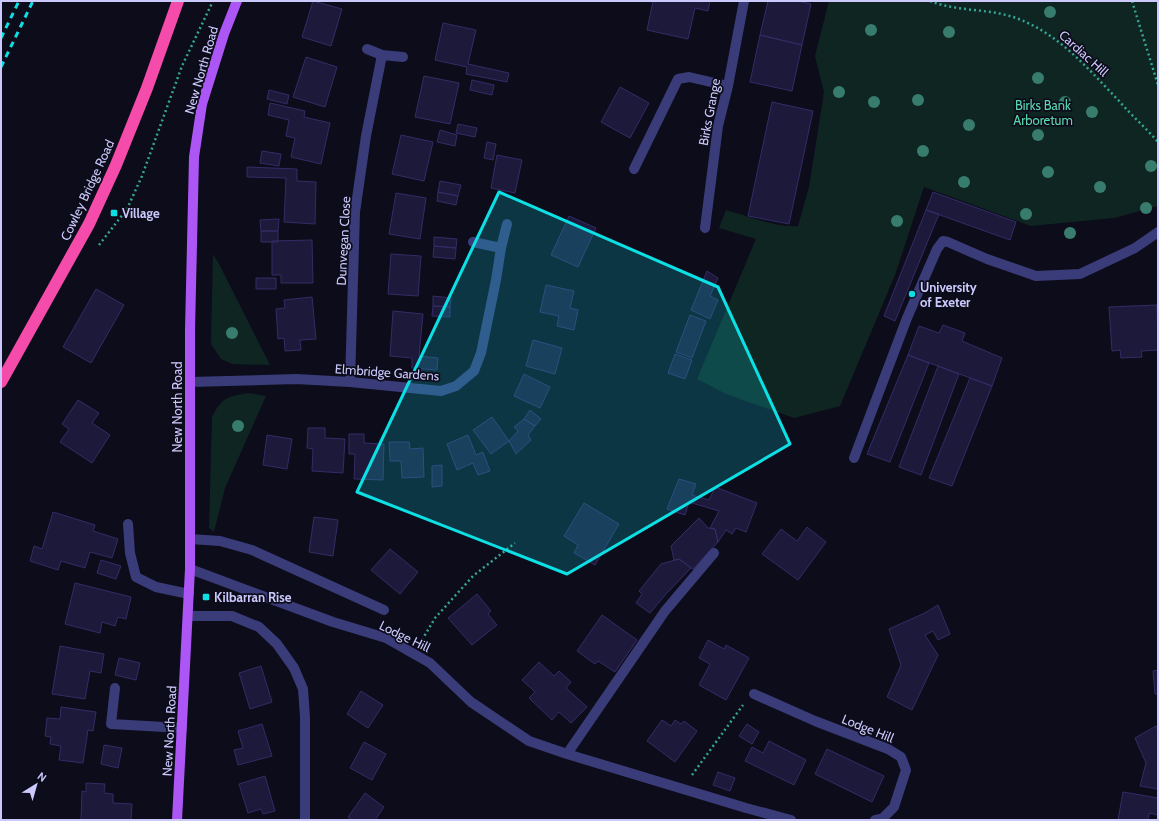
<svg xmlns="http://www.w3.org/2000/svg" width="1159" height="821" font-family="Cabin,sans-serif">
<rect width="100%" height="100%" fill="#0d0c1b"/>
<!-- green -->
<path fill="#0f2522" d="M829,1H1158V206L1114,218L1031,226L924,187L895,275L840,406L794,418L726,394L697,379L756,239L719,228L726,210C748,216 776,228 798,226L809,187L824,92L815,56Z
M213,254L219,264L270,365L232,364L221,359L211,344Z
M248,393L266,396L225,488L214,532L209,528L212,417C222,397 227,397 248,393Z"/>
<!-- building -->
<path fill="#1d193b" stroke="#332c66" d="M313,1L342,9L331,46L302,37Z
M653,1H710L708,11L695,8L688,39L647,30Z
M768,1H798L811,4L802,45L760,35Z
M443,23L476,30L468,64L509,73L507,82L466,74L467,67L435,60Z
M760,35L802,45L792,91L750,82Z
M306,57L337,67L325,107L293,97Z
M424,76L459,83L450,124L415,117Z
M472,80L494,85L492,95L470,90Z
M620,87L649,103L630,138L601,122Z
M269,90L289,95L287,104L267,99Z
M772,102L813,111L789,224L748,216Z
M270,103L305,111L304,117L330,123L321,164L291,157L295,138L286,136L289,120L268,115Z
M458,124L477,128L475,137L456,133Z
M440,130L457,135L455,146L437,142Z
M401,135L433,142L424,181L392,174Z
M487,142L496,144L493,160L484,158Z
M262,151L281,154L279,166L260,163Z
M497,155L522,160L515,193L491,188Z
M247,167L297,169V181L316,182L315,224L284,222L286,178L247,177Z
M440,181L461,185L458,196L438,192Z
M438,192L458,196L456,205L437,201Z
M933,192L1016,222L1010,240L926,210Z
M396,193L426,198L420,239L389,234Z
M926,210L939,214L895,321L884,316Z
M569,216L596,228L578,267L551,255Z
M279,219L278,231H261L260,220Z
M261,231H278V242H261Z
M434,237L457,239L456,248L434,246Z
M312,240L313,283H281V275H272V241Z
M434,246L456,248L455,259L433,257Z
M391,254L421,256L418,296L388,294Z
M707,271L718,278L710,296L718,300L710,319L691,310Z
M256,278H276V289H256Z
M546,285L574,291L570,308L578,310L574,330L557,326L559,316L540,312Z
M96,289L124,305L91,363L63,347Z
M433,296L451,298L450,307L433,306Z
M312,297L316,339L300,340L301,350L285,351L284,338L278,339L276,309L285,308L284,300Z
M1157,305L1158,350L1141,351L1142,357L1121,358L1120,350L1112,351L1109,307Z
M433,306L450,307V317L432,316Z
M393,311L423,314L419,356L438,358L437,370L412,368V358L390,356Z
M690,315L706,321L692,358L676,352Z
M943,325L965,333L962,341L1002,358L992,386L908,355L919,326L939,333Z
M533,340L562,348L555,374L526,366Z
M675,354L692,360L685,379L668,373Z
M908,355L929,363L890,462L867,454Z
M938,366L959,374L921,475L899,467Z
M524,374L550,387L540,408L514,396Z
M970,378L992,386L952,486L929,478Z
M78,400L99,413L92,423L110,435L92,463L60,442L69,429L62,424Z
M530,410L541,419L535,426L524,419Z
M492,417L509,441L491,454L473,430Z
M524,419L535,426L528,435L531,440L516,454L509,441L518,431L514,427Z
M308,428H325V438L345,439L343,473L312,471L313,449L307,448Z
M349,434H364V443L384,444L383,480L354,479L355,454H349Z
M267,435L292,439L287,469L263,465Z
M468,435L476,455L483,452L490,471L478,475L473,463L457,470L447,444Z
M389,442H409L410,449L423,448L424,477L402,478L401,461H390Z
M442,465V486L432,487V466Z
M679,479L696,484L692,495L709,500L715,487L757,503L746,532L736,528L732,534L726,530L718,542L715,529L710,528L719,511L689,502L685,515L667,509Z
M584,503L619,524L595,565L574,553L578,545L564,536Z
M53,512L95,525L93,531L118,539L112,558L90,552L85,568L61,561L58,570L30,561L34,546L42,549Z
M314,517L338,520L333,556L309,552Z
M699,518L708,528L715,529L718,542L693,569L679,559L674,560L671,546Z
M807,527L826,542L798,580L762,554L781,529L797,541Z
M390,549L418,572L400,594L371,570Z
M679,559L691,568L666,594L650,613L636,603L642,594L639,591L661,564Z
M101,560L121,566L116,579L97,573Z
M75,583L131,597L126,619L118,617L115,626L102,622L100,633L65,624Z
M477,594L491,611L488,614L497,625L472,645L448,618Z
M938,605L950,634L938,640L933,631L925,635L938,655L912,710L887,697L901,665L889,629L925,613Z
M602,615L637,640L615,672L598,661L595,664L577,651Z
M708,640L724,649L726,645L749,658L726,700L699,685L710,664L699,658Z
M60,646L104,654L101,673L90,671L85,699L52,694Z
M119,658L140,663L136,680L115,675Z
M539,662L554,676L559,671L571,682L566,688L587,707L571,723L559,712L552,720L529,698L535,692L522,680Z
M261,666L272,702L250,709L239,673Z
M1158,670V694H1155L1153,671Z
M361,691L383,705L368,728L347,714Z
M61,707L96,712L93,731L88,730L83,763L59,760L61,746L50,744L51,737L45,736L47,718L60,719Z
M662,720L671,726L675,720L681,724L684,721L697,731L675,762L647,741Z
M262,724L272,756L238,765L234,750L243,748L238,731Z
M747,724L759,732L752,744L739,736Z
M1156,726L1158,731V789L1140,786L1146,763L1135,738Z
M769,741L806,760L794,785L745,761L752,747L763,753Z
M364,742L386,754L372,780L350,768Z
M104,745L122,748L118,768L101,764Z
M827,749L884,776L872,802L815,774Z
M718,772L735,778L730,791L713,785Z
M265,776L275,811L263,814L261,809L248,813L239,784Z
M86,783L105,784L104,793L113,794V803L132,804L131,820H81L82,791L86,792Z
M1123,792L1158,798V815L1149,813L1148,820H1118Z
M365,793L384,807L375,820H352L348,817Z"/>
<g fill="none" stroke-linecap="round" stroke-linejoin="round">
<!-- path -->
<path stroke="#33a696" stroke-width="2.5" stroke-dasharray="2 3" stroke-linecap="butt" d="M930,1C958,12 988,8 1016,18C1060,34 1089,70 1120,102C1132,116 1146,128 1158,142
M1132,1L1158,85
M99,245L127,209L142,176L182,66L213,1
M422,640L435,618L473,576L515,543
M692,775L743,705"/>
<!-- minor -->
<path stroke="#393c78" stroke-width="10" d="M382,55L403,57
M634,169L678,79L689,77L728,86
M705,228L718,126L728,86L744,1
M473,242L501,248
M190,382L296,379L350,382L441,391L456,386L474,371L481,353L496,280L501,248L507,224
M350,382L355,212L366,136L382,55L367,49
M854,458L907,318L937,249L943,241L948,242L987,259L1036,276L1080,274L1135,248L1158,232
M128,524L130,553L136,577L156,587L189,594
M190,539L220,541L252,550L384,610
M190,569L333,622L386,638L430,663L471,702L529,741L567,754L746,808L791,820
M188,616H232L259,627L277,644L294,668L303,689L305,717V820
M115,688L111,724L182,728
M754,694L815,721L888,749L901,757L906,770L894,807L883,818L875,820
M567,754L665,611L714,553"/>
<!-- major -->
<path stroke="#ad56f6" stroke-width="10" d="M177,820L190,569V330L194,157L202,104L224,34L237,1"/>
<!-- highway -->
<path stroke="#f54baa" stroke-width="12" d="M1,382L89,224L116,165L147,88L178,1"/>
<!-- rail -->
<path stroke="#0ce0e5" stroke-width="3" stroke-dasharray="6 5" stroke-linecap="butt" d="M1,38L19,1
M1,67L33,1"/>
</g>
<!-- trees -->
<g fill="#377c6c">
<circle cx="1050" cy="12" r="6"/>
<circle cx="871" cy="30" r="6"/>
<circle cx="949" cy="32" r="6"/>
<circle cx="1038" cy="78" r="6"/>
<circle cx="839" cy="92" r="6"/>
<circle cx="918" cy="100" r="6"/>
<circle cx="874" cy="102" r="6"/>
<circle cx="1065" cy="102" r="6"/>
<circle cx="1092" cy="112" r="6"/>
<circle cx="969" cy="125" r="6"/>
<circle cx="1038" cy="135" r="6"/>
<circle cx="923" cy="151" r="6"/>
<circle cx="1151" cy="166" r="6"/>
<circle cx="1048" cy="172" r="6"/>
<circle cx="964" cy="182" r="6"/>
<circle cx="1100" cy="187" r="6"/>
<circle cx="1146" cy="208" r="6"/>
<circle cx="1026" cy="214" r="6"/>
<circle cx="897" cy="221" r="6"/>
<circle cx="1070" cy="233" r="6"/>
<circle cx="232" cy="333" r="6"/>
<circle cx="238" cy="426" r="6"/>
</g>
<!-- marked area -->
<path fill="#0ce0e5" fill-opacity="0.2" stroke="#0ce0e5" stroke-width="3" stroke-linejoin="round" d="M499,192L718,287L790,444L567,574L357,492Z"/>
<!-- markers -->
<g fill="#0ce0e5" stroke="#0d0c1b" stroke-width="1.5">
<rect x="110" y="209" width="8" height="8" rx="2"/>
<circle cx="912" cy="294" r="4"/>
<rect x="202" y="593" width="8" height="8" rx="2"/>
</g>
<g text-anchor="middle" stroke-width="3.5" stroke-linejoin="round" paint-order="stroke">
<!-- street labels -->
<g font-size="13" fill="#cbc9fc" stroke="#0d0c1b">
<text transform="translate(1084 53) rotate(42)" y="5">Cardiac Hill</text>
<text transform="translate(201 70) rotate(-74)" y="5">New North Road</text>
<text transform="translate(709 112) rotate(-79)" y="5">Birks Grange</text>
<text transform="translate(87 190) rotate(-65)" y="5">Cowley Bridge Road</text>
<text transform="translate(343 241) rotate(-87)" y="5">Dunvegan Close</text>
<text transform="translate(387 372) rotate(4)" y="5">Elmbridge Gardens</text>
<text transform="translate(177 407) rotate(-90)" y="5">New North Road</text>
<text transform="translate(405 636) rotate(26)" y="5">Lodge Hill</text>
<text transform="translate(868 728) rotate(22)" y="5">Lodge Hill</text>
<text transform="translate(169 731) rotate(-87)" y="5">New North Road</text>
</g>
<!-- park labels -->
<g font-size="13" fill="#5ad7ae" stroke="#0d0c1b">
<text x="1043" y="110">Birks Bank<tspan x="1043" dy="15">Arboretum</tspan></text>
</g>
<!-- poi labels -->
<g font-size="13" font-weight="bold" fill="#cbc9fc" stroke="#0d0c1b" text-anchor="start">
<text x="122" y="218">Village</text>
<text x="920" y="292">University<tspan x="920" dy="15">of Exeter</tspan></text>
<text x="214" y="602">Kilbarran Rise</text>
</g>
</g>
<!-- border -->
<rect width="1159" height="821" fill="none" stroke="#cbc9fc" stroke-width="4"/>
<!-- north arrow -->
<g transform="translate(36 785) rotate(37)" stroke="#0d0c1b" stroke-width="3" paint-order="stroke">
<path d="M0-3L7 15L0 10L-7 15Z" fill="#cbc9fc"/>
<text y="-6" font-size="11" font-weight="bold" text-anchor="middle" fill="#cbc9fc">N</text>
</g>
</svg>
